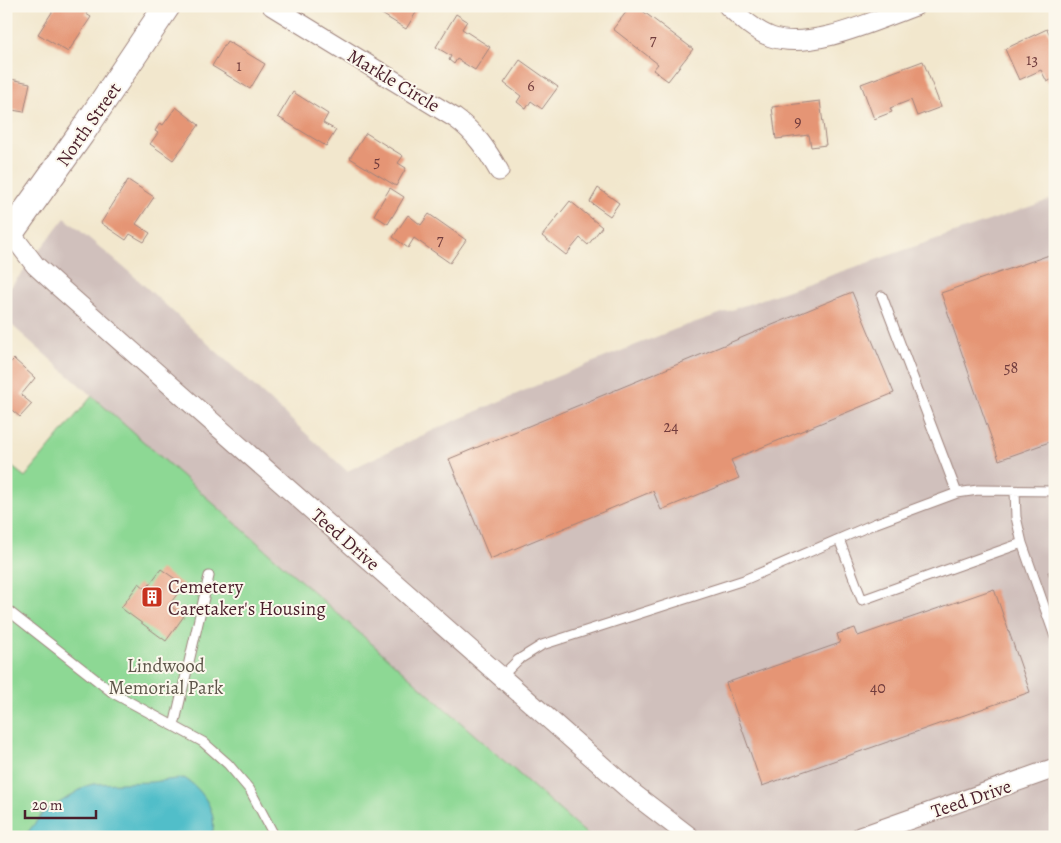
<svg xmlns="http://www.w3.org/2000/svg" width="1061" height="843" font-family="Alegreya,serif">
<rect width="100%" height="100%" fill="#fbf7ec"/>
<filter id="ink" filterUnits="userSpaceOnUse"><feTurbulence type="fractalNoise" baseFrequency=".02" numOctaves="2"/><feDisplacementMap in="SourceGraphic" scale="10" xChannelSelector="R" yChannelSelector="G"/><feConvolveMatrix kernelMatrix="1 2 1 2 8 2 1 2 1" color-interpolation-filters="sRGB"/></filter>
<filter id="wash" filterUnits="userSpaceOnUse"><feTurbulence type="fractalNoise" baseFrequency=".0096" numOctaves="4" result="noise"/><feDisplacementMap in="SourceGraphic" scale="20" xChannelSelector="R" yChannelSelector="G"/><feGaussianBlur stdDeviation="1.12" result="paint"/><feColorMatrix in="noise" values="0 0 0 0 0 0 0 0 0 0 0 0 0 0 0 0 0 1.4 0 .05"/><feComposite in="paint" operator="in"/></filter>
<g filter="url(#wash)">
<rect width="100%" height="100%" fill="#f2e7cd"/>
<!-- industrial -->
<path fill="#d0c0bc" d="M1055,198V837H590L6,320V293L65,218L135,277L347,471L438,428L556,377L676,329Z"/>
<!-- green -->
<path fill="#8dd894" stroke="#6c7c60" d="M92,396L590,837H6V462L25,477Z"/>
<!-- water -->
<path fill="#51bec9" stroke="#4e6e7a" d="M184,778C203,789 220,815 211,837H24L43,813L86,786L93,784L151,782Z"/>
<g id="blocks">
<!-- building -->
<path fill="#e59574" d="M56,6H91L86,14L91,17L68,52L38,34Z
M369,6H420L406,29Z
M631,6H636L693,49L668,81L653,70L658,64L613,29Z
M456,14L467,21L462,29L490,47L475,70L457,59L454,64L449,60L451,56L436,47Z
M1047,29L1055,45V78L1047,82L1041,70L1019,80L1005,49Z
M227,41L265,64L250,89L212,66Z
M520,60L558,87L542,109L531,101L526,109L517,102L521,96L504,83Z
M923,61L941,107L917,116L911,100L890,108L892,112L874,119L861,84Z
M6,78L30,83L24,112L6,109Z
M293,92L328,114L323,123L336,130L326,146L278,117Z
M820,101L826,145L811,147L809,135L776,139L772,107Z
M176,107L199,125L173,160L150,144L158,133L155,131L160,123L163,125Z
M366,133L403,156L398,163L406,168L396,186L350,158Z
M128,180L154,197L136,224L150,233L144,242L130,234L126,240L101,223Z
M390,188L404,197L388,224L374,215Z
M598,188L619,203L610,216L590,202Z
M570,201L602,227L588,245L580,238L566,255L542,236Z
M429,214L466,240L450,263L414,238L408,248L393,237L408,215L421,225Z
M1055,253V440L999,460L941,293Z
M852,292L894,393L731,460L739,478L661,510L653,491L490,559L449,459Z
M14,359L35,378L21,395L32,404L20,417L6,405V367Z
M161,569L184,585L169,605L184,616L166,641L121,608L139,583L146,589Z
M1055,570V590H1054L1048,572Z
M994,589L1030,692L762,786L726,683L840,643L837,634L855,628L858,636Z"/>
</g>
</g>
<g filter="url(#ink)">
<use href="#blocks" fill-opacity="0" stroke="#9e837c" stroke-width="1"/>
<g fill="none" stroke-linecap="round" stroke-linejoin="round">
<!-- service casing -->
<g stroke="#9e837c" stroke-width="11">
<path id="service" d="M882,296L957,493
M1015,491L1016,517L1022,543L1055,637
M839,539L862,600L1022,543
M6,609L113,693L203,742L228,764L250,790L275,837
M501,677L518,660L542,645L744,580L874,524L957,493L978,490L1055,491
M174,726L209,576"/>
</g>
<!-- minor casing -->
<g stroke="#9e837c" stroke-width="21">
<path id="minor" d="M272,6L455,118C475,132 487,150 499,171
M728,6C741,18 755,31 771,37C811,51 876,20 915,6
M6,227L35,265L58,286L634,794L690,837
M860,837L1055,768"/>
</g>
<!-- secondary casing -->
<g stroke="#9e837c" stroke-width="28">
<path id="secondary" d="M6,239L81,134L167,6"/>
</g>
<!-- service -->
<use href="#service" stroke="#fff" stroke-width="9"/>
<!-- minor -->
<use href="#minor" stroke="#fff" stroke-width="19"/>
<!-- secondary -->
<use href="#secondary" stroke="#fff" stroke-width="26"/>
</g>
</g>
<!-- icons -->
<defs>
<g id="building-square" transform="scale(1.125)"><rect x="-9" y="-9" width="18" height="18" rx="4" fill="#c8321e" stroke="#fbf7ec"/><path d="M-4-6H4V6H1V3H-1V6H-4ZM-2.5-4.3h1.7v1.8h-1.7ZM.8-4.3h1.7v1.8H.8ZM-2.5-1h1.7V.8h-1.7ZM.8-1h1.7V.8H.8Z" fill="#fff"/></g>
</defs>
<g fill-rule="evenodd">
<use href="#building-square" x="152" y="597"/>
</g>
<g text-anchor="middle" stroke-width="4" stroke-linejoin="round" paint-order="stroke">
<!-- number labels -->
<g font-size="16" fill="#713c3d">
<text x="653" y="45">7</text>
<text x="1032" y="65">13</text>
<text x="239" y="71">1</text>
<text x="531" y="91">6</text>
<text x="798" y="127">9</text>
<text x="377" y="167">5</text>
<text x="440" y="245">7</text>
<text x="1011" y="373">58</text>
<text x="671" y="432">24</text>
<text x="878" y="693">40</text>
</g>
<!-- street labels -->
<g font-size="19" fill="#4a1f2b" stroke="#fbf7ec">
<text transform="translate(394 80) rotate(31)" y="7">Markle Circle</text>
<text transform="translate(88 124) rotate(-55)" y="7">North Street</text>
<text transform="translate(346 539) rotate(41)" y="7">Teed Drive</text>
<text transform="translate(971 798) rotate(-19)" y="7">Teed Drive</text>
</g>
<!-- poi labels -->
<g font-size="19" fill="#4a1f2b" stroke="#fbf7ec" text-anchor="start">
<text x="168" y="593">Cemetery<tspan x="168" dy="22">Caretaker's Housing</tspan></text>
</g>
<!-- park labels -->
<g font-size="19" fill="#5e564a" stroke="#fbf7ec">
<text x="166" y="672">Lindwood<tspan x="166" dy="22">Memorial Park</tspan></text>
</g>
</g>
<!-- margin -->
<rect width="1061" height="843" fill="none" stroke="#fbf7ec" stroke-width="25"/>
<!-- scale -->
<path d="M25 810v8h71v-8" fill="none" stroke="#4a1f2b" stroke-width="2.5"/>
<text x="32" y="810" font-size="15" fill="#4a1f2b" stroke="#fbf7ec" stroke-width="4" paint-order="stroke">20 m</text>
</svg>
